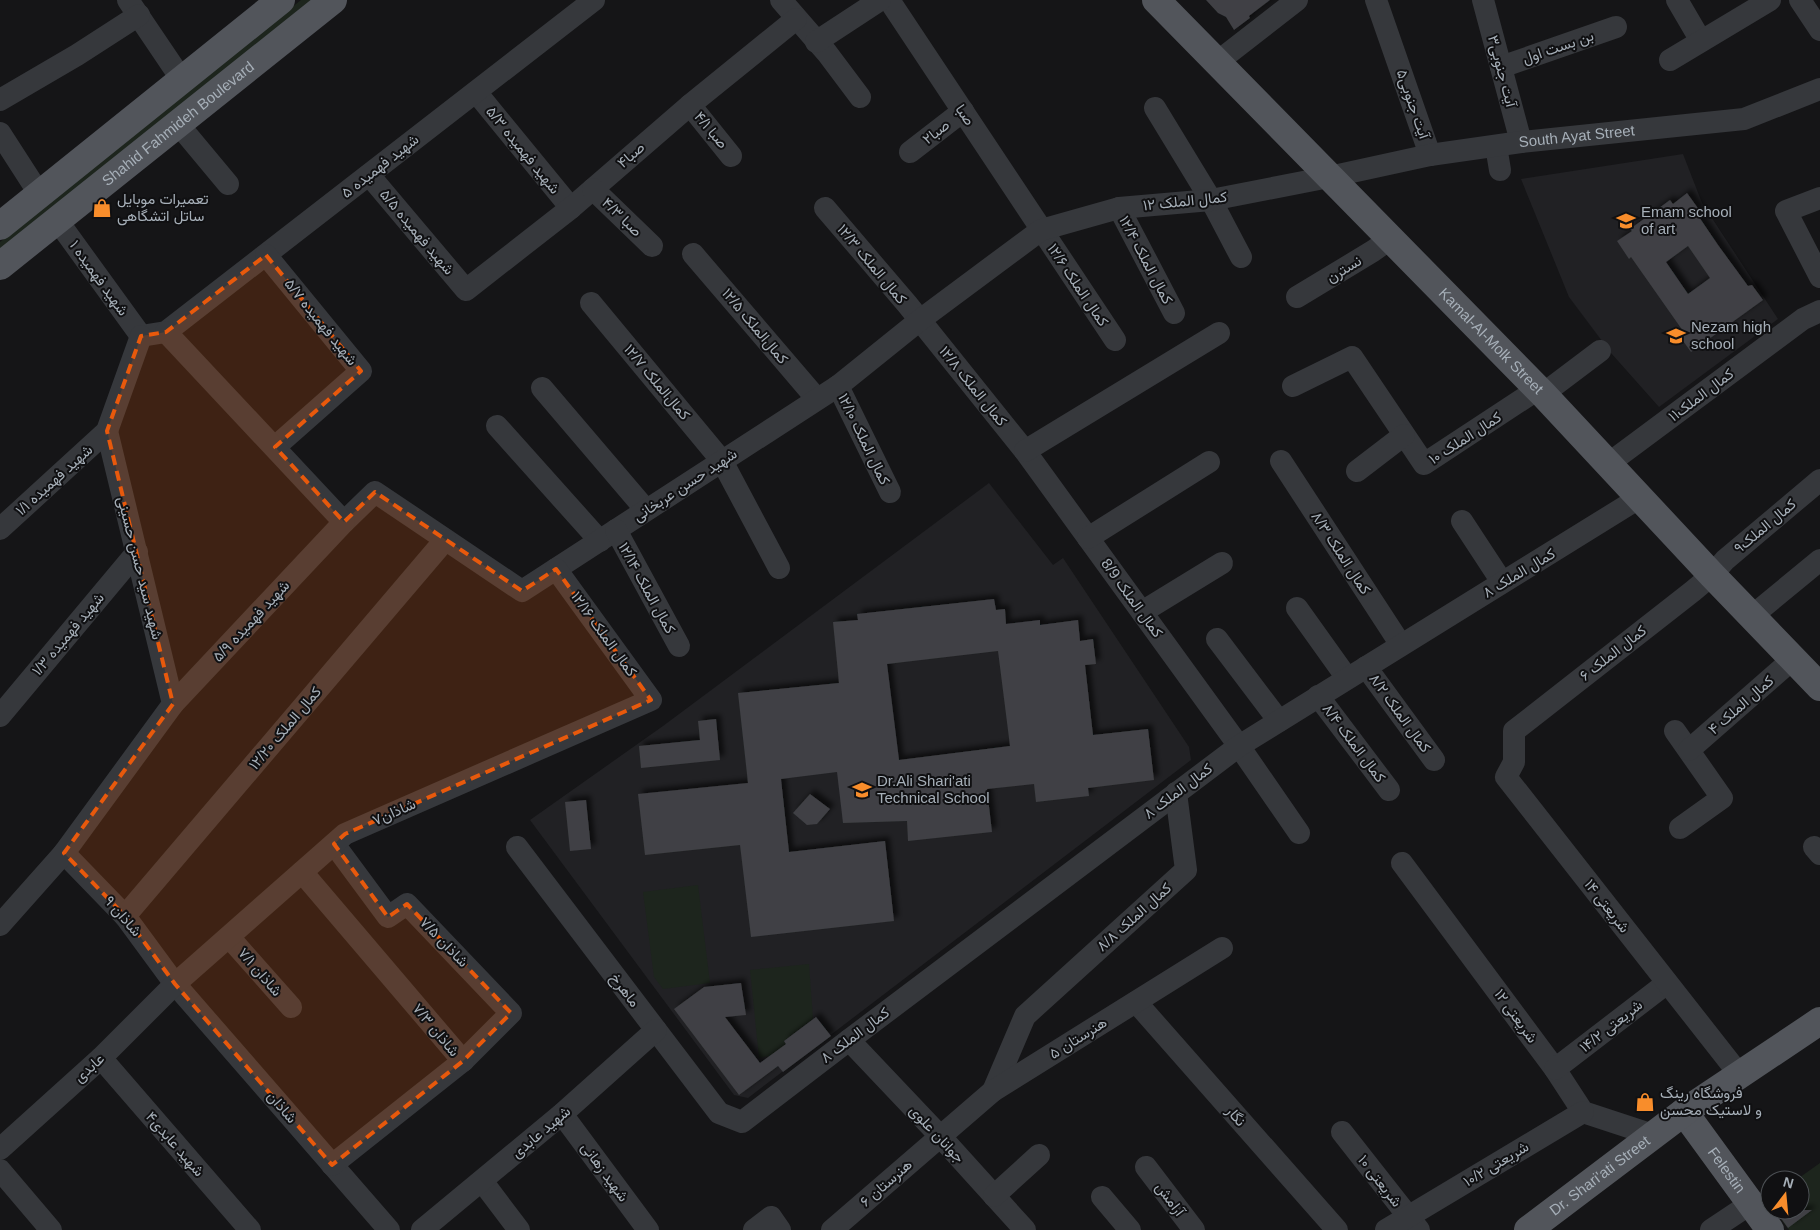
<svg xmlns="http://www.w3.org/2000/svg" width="1820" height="1230" font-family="Arial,Vazirmatn,sans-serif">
<defs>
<filter id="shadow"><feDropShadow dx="4.5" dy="-4.5" stdDeviation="2.5" flood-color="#0009"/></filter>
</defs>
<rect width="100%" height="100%" fill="#151517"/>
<!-- built -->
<path fill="#212124" d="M1683,154L1702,203L1778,319L1659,407L1611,353L1569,297L1521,179Z
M989,483L1053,565L1063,558L1189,747L1191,760L748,1098L734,1095L530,820L663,726Z"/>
<!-- green -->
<path fill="#1d251d" d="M301,0H316L0,250V242Z
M698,885L710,983L663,989L654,977L643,892Z
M809,964L813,1019L784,1041L786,1044L770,1056L759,1058L750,970Z
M1820,1163V1230H1789L1774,1210H1800V1180H1796Z"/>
<!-- building -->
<path fill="#3f4044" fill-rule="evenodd" filter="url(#shadow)" d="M1206,0H1270L1249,16L1250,18L1234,30L1226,17L1218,13Z
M1687,193L1700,211L1697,214L1718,245L1748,286L1752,285L1763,300L1691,352L1678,334L1683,331L1631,257L1629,259L1617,241L1632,231L1630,229L1670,200L1673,204ZM1688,246L1710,278L1688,294L1666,262Z
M994,599L996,610L1005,609L1006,624L1040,620V625L1078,620L1080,641L1093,639L1096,664L1085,665L1093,735L1148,729L1154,780L1088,788L1089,796L1036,802L1034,784L987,789L992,832L908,841L907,821L843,823L837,772L781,779L789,852L885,841L894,921L751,937L740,845L645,855L638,794L748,783L738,693L839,683L833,622L858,620L857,614ZM998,651L1010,746L899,760L887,664Z
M716,719L720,760L641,768L639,746L700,740L698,721Z
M810,794L830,809L817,824L807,825L793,813Z
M586,800L591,849L570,851L565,802Z
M741,983L746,1015L725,1017L760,1063L786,1044L784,1041L816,1017L831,1036L783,1072L778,1066L739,1095L674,1009L704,987Z
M1775,1210H1812L1788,1228Z"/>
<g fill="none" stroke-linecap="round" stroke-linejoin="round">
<!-- minor -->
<g stroke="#36383c" stroke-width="22">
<path d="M128,0L182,80"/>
<path d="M781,0L827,53L860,97"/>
<path d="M889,0L1115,340"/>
<path d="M1376,0L1430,155"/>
<path d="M1483,0L1521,142"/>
<path d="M1677,0L1701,41"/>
<path d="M1800,0L1820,30"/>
<path d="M816,42L880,0"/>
<path d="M1670,60L1770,0"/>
<path d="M1216,63L1297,0"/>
<path d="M1501,67L1616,27"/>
<path d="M476,92L571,208"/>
<path d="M0,100L77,55L139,15"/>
<path d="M690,105L731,156"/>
<path d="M1155,108L1211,200L1241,257"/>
<path d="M178,124L228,184"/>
<path d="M0,133L40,195"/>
<path d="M1496,146L1500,170"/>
<path d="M910,152L963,111"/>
<path d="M369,175L466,290L571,208L690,105L796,19"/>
<path d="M593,189L652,246"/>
<path d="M1820,198L1786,211L1820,277"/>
<path d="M825,208L907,304L1025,451L1239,746L1299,833"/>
<path d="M1119,208L1174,313"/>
<path d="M57,220L141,336L166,332L594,0"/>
<path d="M693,254L817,399"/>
<path d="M266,255L361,371L275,447"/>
<path d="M1297,297L1373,251L1390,239"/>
<path d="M591,303L722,461L779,568"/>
<path d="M838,386L890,492"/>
<path d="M1293,386L1352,357L1424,464L1538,389"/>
<path d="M542,388L646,510"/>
<path d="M1543,394L1600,351"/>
<path d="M497,426L600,541"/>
<path d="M107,431L173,704"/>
<path d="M1025,451L1219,333"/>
<path d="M1281,461L1401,645"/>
<path d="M1608,464L1803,319L1820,311"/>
<path d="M1357,471L1404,435"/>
<path d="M1462,521L1502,582"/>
<path id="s1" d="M344,522L375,492L522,591L838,386L920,320L1041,230L1119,208L1211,200L1329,177L1430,155L1521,142L1744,119L1820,89"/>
<path d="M0,529L107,431L141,336"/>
<path d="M616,530L679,646"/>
<path d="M1088,538L1209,462"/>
<path d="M1297,608L1347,678"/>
<path d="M1142,612L1222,563"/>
<path d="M1752,616L1820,560"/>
<path d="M1217,639L1279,721"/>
<path d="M1366,667L1434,760"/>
<path d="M1318,696L1389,790"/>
<path d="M0,716L137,552"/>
<path d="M1675,731L1722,798L1680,828"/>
<path d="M1689,750L1793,659"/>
<path d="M334,844L388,917L407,904L511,1013L463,1061"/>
<path d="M517,847L719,1113L742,1122L849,1040L1239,746L1639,498"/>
<path d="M1814,847L1820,854"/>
<path d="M64,853L125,916L175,984L389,1230"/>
<path d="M1402,863L1555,1069L1583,1112L1653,1135"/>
<path d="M302,872L463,1061L332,1165"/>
<path d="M125,916L445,540"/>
<path d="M0,925L64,853L173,704L344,522L166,332"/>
<path d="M229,937L291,1007"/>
<path d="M1136,1002L1337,1230"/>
<path d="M849,1040L940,1136L1025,1230"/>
<path d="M101,1058L250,1230"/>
<path d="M1555,1069L1667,983"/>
<path d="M1739,1074L1506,777L1514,762V731L1693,591L1712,575L1725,560L1820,480"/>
<path d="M993,1091L1025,1016L1186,870L1176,793"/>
<path d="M562,1114L648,1230"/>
<path d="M1342,1132L1419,1230"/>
<path d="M0,1149L101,1058L175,984L345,834L651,700L556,569"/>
<path d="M1146,1167L1194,1230"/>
<path d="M0,1170L51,1230"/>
<path d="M482,1181L519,1230"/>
<path d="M994,1196L1039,1155"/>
<path d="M1102,1197L1130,1230"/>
<path d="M422,1230L562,1114L656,1030"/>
<path d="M754,1230L771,1217L780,1230"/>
<path d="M832,1230L993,1091L1222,948"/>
<path d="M1386,1230L1583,1112"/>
<path d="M1711,1230L1750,1204"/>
</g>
<!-- major -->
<g stroke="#52555b" stroke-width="28">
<path id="s2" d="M1156,0L1543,394L1712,575L1820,687"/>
<path d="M0,226L281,0"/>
<path id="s3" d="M0,266L333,0"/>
<path id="s4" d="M1684,1112L1770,1230"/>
<path id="s5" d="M1528,1230L1684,1112L1820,1021"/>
</g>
</g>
<!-- marked area -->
<path fill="#e8590c" fill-opacity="0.2" stroke="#e8590c" stroke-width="4" stroke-dasharray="10 6" stroke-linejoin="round" d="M266,255L361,371L275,447L344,522L375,492L522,591L556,569L651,700L345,834L334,844L388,917L407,904L511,1013L463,1061L332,1165L175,984L125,916L64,853L173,704L107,431L141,336L166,332Z"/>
<!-- icons -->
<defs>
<g id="shop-bare" transform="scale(1.5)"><path d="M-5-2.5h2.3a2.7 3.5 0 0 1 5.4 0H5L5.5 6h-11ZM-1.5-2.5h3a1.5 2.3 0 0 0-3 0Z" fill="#f88d2b" stroke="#101012" stroke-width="2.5" paint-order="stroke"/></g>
<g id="school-bare" transform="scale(1.5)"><path d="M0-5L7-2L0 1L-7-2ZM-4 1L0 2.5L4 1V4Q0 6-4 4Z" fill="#f88d2b" stroke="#101012" stroke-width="2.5" paint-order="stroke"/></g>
</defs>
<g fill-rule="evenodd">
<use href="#shop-bare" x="102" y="208"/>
<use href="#school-bare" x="1626" y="221"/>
<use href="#school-bare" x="1676" y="336"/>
<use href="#school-bare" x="862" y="790"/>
<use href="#shop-bare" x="1645" y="1102"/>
</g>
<g text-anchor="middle" stroke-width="4" stroke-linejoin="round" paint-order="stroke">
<!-- street labels -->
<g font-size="15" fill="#a6afb8" stroke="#101012">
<text transform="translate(1558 47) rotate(-19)" y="5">بن بست اول</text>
<text transform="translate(1502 71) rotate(75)" y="5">آیت جنوبی۳</text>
<text transform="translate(1413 104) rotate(71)" y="5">آیت جنوبی۵</text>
<text transform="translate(965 115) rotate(56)" y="5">صبا</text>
<text dy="5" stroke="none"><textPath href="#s3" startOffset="228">Shahid Fahmideh Boulevard</textPath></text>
<text transform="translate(711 130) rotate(50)" y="5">صبا ۴/۱</text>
<text transform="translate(936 132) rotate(-38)" y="5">صبا۲</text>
<text dy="5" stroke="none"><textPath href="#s1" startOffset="1398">South Ayat Street</textPath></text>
<text transform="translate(523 150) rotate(51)" y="5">شهید فهمیده ۵/۳</text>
<text transform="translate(631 155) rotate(-41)" y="5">صبا۴</text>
<text transform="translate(380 166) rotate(-38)" y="5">شهید فهمیده ۵</text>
<text transform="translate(1185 201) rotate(-6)" y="5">کمال الملک ۱۲</text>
<text transform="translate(622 217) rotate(44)" y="5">صبا ۴/۳</text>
<text transform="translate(417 232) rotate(50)" y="5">شهید فهمیده ۵/۵</text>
<text transform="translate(1146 260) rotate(62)" y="5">کمال الملک ۱۲/۴</text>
<text transform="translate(872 264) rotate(50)" y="5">کمال الملک ۱۲/۳</text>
<text transform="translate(1344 269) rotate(-31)" y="5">نسترن</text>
<text transform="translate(99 278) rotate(54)" y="5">شهید فهمیده ۱</text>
<text transform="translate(1078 285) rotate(56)" y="5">کمال الملک ۱۲/۶</text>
<text transform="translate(321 322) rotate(51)" y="5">شهید فهمیده ۵/۷</text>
<text transform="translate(755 326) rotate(50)" y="5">کمال‌الملک ۱۲/۵</text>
<text dy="5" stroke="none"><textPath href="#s2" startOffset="478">Kamal-Al-Molk Street</textPath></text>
<text transform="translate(657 382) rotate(50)" y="5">کمال‌الملک ۱۲/۷</text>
<text transform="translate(973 386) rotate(51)" y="5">کمال الملک ۱۲/۸</text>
<text transform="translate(1701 395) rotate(-37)" y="5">کمال الملک۱۱</text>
<text transform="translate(1465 438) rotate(-33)" y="5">کمال الملک ۱۰</text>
<text transform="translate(864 439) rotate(64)" y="5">کمال الملک ۱۲/۱۰</text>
<text transform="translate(54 480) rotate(-42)" y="5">شهید فهمیده ۱/۱</text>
<text transform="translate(685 485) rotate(-33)" y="5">شهید حسن عربخانی</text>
<text transform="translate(1765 526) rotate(-40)" y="5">کمال الملک۹</text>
<text transform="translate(1341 553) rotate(57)" y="5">کمال الملک ۸/۳</text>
<text transform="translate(140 568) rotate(76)" y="5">شهید سید حسن حسینی</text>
<text transform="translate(1519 573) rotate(-31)" y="5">کمال الملک ۸</text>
<text transform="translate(647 588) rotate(61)" y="5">کمال الملک ۱۲/۱۴</text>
<text transform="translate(1132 598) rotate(54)" y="5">کمال الملک 8/9</text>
<text transform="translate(251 621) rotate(-47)" y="5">شهید فهمیده ۵/۹</text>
<text transform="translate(68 634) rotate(-50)" y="5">شهید فهمیده ۱/۳</text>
<text transform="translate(604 634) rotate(54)" y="5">کمال الملک ۱۲/۱۶</text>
<text transform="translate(1613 653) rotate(-38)" y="5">کمال الملک ۶</text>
<text transform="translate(1741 705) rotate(-41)" y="5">کمال الملک ۴</text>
<text transform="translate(1400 713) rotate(54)" y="5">کمال الملک ۸/۲</text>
<text transform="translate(285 728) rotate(-50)" y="5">کمال الملک ۱۲/۲۰</text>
<text transform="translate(1354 743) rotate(53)" y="5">کمال الملک ۸/۴</text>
<text transform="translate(1178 791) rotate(-37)" y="5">کمال الملک ۸</text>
<text transform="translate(394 812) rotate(-24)" y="5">شاذان۷</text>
<text transform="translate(1607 906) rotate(52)" y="5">شریعتی ۱۴</text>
<text transform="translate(123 916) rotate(49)" y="5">شاذان ۹</text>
<text transform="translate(1134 917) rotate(-42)" y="5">کمال الملک ۸/۸</text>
<text transform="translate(444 942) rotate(46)" y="5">شاذان ۷/۵</text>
<text transform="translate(260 972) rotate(49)" y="5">شاذان ۷/۱</text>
<text transform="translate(625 990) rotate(53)" y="5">ماهرخ</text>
<text transform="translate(1516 1016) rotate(54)" y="5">شریعتی ۱۲</text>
<text transform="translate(1611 1026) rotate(-38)" y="5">شریعتی ۱۴/۲</text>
<text transform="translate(436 1030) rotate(50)" y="5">شاذان ۷/۳</text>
<text transform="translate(855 1035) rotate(-37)" y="5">کمال الملک ۸</text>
<text transform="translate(1078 1038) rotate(-32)" y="5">هنرستان ۵</text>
<text transform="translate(89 1068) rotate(-42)" y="5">عابدی</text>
<text transform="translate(282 1107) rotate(49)" y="5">شاذان</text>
<text transform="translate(1236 1116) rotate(49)" y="5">نگار</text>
<text transform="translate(541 1132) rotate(-40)" y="5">شهید عابدی</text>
<text transform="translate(937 1134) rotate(47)" y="5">جوانان علوی</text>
<text transform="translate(175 1144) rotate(49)" y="5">شهید عابدی۴</text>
<text transform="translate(1496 1164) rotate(-31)" y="5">شریعتی ۱۰/۲</text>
<text dy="5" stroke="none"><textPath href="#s4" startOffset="72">Felestin</textPath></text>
<text transform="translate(605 1172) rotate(54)" y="5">شهید زهانی</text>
<text dy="5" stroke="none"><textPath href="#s5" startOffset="90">Dr. Shari'ati Street</textPath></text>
<text transform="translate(1380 1181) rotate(52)" y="5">شریعتی ۱۰</text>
<text transform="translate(886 1183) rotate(-41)" y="5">هنرستان ۶</text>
<text transform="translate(1170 1199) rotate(53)" y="5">آرامش</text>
</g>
<!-- poi labels -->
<g font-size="15" fill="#a6afb8" stroke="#101012" text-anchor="start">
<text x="117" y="204">تعمیرات موبایل<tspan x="117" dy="17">ساتل اتشگاهی</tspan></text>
<text x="1641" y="217">Emam school<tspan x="1641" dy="17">of art</tspan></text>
<text x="1691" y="332">Nezam high<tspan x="1691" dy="17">school</tspan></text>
<text x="877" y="786">Dr.Ali Shari'ati<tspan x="877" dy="17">Technical School</tspan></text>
<text x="1660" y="1098">فروشگاه رینگ<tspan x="1660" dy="17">و لاستیک محسن</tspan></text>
</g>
</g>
<!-- north arrow -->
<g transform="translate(1785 1195) rotate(16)"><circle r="24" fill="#101012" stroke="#4c5054"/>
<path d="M0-4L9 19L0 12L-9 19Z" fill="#f88d2b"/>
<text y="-8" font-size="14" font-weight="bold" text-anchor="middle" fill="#a6afb8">N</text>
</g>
</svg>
